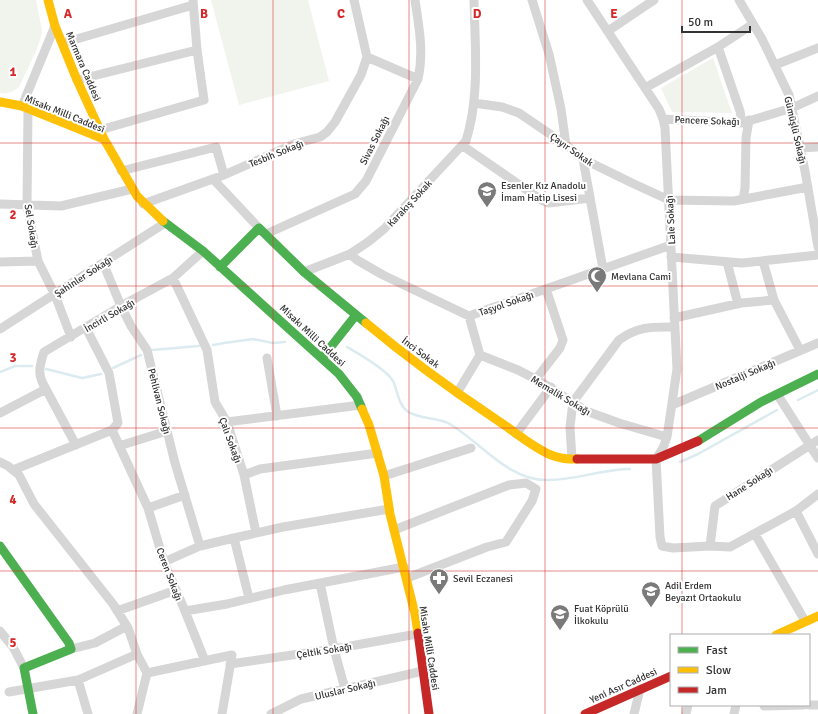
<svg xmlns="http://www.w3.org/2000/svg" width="818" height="714" font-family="Signika,sans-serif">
<rect width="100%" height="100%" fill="#fff"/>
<!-- green -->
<path fill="#f1f4ed" d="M0,0H36L42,30L41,37L36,51L19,87C13,92 8,94 0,93Z
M211,0H308L329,81L239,105Z
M713,58L732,113L672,112L661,88Z"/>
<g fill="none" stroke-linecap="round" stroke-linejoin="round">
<!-- stream -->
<path stroke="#dbebf0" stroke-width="2.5" d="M213,345L224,343L253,339L273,343L285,342
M347,347C359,354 386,369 393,381C398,391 398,404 407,411C417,419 436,417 448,423C480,441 507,480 546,480C574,481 601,469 630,469
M152,350L199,346
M113,368L141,355
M46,369L82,378L101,374
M0,372L15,366H32
M798,400L818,390
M680,462L698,454L777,410"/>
<!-- street -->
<path stroke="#d6d6d6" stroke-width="9" d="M354,0L367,57L418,79
M532,0L549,54L561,109L566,145
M587,0L659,109L663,119L665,128L677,369L667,437L663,448L656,459L660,537L662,546L673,548L710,546L730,547L796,511L818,554
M739,0L762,39L789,95L805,171L818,247
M608,31L654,0
M63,43L193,5
M718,47L740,111L742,123
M775,65L818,48
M77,80L197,50
M645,88L718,47L753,24
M474,103L502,107L519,113L566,145L583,159L632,183L669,200L734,201L808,187
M22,106L55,26
M28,109L27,205L38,261L55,295L71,337
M663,119L742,123L792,108L818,96
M100,130L204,100L197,50L193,0
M463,146L543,201L549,203L590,198
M800,148L818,147
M583,159L603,269
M121,171L216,147L224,175
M213,179L259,228
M743,199L745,188L746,138L749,120
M0,204L61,206L132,189
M143,204L224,175L294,144L320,137L327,132L335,122L361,75L367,57
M266,234L355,194L366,181L418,79C424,52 419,27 415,0
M350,254L368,242L384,229L466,141C480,96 475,47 474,0
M671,257L742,263L818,255
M763,261L774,300
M0,262L38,261
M727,262L738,304
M103,263L121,306L131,326L147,350L175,463L200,546
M304,272L350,254L357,260L383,275L469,316L671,245
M173,278L207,350L215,402L227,422L244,475L256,533
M674,318L741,303L774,300L800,350
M86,328L109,373L118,423L112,430
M0,329L165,223
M480,355L518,370L543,383L586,411L619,423L667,437
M267,358L277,416
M536,379L560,348L563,340L546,289
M46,389C37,375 39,367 44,352L121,306L173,278L203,251
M457,393L480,355L469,316
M777,394L818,458
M672,405L818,343
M0,413L46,389L76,445
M227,422L361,405
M516,434L551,387
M119,446L167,431
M572,459L570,427L573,402L619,340C638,326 652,327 674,327
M0,462L8,466L19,475L34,504L113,604L128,628L137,654L78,680L9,692
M13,470L112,430L148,508L164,562L185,611L227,604L284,590L404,567
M244,475L260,469L378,453
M384,476L471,448
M148,508L185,495
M796,511L818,494
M394,530L509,485L526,483L536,489L532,501L506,542L487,547L407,578
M755,534L805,621
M234,538L283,527L389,509
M710,546L715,506L818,440
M164,562L200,546L234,538L249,598
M320,583L334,649L345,689
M117,611L176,590
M185,611L205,661
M0,631L13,647L24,668
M71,649L95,643L127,626
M137,654L147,673L232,655L222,714
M230,664L334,649L417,634
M78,680L88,714
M809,705H818
M764,706L804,705
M137,714L147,673
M271,714L301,699L423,671
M634,714L640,689
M686,714L688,705
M734,714L736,705"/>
<!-- fast -->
<path stroke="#4caf50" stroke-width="9" d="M163,221L203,251L339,374L357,397L362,409
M220,267L259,228L304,272L366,323
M322,358L356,315
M698,441L761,402L818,374
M0,546L69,643L71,649L24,668L33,714"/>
<!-- slow -->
<path stroke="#ffc107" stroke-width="9" d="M48,0L55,26L77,80L104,139L137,196L163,221
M0,102L22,106L104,139
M366,323C408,358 452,390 497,420C514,431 533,448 551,455C560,459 568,459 577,459
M362,409L369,425L384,476L390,514L415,614L418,633
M776,635L818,616"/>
<!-- jam -->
<path stroke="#c62828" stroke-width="9" d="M577,459H656L698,441
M418,633L429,714
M585,714L671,676"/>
</g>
<!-- grid -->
<path fill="none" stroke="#d62828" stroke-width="1" stroke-opacity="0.55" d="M136,0V714M273,0V714M409,0V714M545,0V714M682,0V635M0,143H818M0,286H818M0,428H818M0,571H818M682,705V714"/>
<!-- icons -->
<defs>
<g id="school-pin" transform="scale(1)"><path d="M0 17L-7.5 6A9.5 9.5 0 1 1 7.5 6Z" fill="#7a7a7a" stroke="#fff"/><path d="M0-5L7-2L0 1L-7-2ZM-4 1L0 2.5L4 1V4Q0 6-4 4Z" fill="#fff"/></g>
<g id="mosque-pin" transform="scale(1)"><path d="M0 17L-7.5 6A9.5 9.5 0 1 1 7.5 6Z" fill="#7a7a7a" stroke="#fff"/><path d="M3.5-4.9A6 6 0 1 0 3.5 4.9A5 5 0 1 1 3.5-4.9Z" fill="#fff"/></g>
<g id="pharmacy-pin" transform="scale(1)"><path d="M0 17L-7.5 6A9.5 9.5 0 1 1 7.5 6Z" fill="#7a7a7a" stroke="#fff"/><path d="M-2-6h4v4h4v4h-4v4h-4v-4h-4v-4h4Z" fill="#fff"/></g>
</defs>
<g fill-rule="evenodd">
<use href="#school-pin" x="487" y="191"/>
<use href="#mosque-pin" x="597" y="276"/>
<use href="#pharmacy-pin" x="439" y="578"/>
<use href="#school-pin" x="651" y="591"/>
<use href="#school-pin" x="560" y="614"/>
</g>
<g text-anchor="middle" stroke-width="4" stroke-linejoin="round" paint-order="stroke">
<!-- street labels -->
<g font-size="10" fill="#323232" stroke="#fff">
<text transform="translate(84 66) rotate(67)" y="4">Marmara Caddesi</text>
<text transform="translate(65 113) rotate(22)" y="4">Misakı Milli Caddesi</text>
<text transform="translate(707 120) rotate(2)" y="4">Pencere Sokağı</text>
<text transform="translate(796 130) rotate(77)" y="4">Gümüşlü Sokağı</text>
<text transform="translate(374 140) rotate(-63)" y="4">Sivas Sokağı</text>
<text transform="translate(572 149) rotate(35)" y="4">Çayır Sokak</text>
<text transform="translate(276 153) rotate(-22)" y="4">Tesbih Sokağı</text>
<text transform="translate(409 203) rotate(-47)" y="4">Karakış Sokak</text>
<text transform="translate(670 220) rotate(-93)" y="4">Lale Sokağı</text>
<text transform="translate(32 226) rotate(81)" y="4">Sel Sokağı</text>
<text transform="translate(83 276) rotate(-33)" y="4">Şahinler Sokağı</text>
<text transform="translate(506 303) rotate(-19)" y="4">Taşyol Sokağı</text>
<text transform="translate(109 315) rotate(-30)" y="4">İncirli Sokağı</text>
<text transform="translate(313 335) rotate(43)" y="4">Misakı Milli Caddesi</text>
<text transform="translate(421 352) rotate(37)" y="4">İnci Sokak</text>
<text transform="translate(745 374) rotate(-23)" y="4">Nostalji Sokağı</text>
<text transform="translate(561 395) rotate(31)" y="4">Memalik Sokağı</text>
<text transform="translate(160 401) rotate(76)" y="4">Pehlivan Sokağı</text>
<text transform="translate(231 440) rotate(70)" y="4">Çalı Sokağı</text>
<text transform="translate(749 483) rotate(-33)" y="4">Hane Sokağı</text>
<text transform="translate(170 574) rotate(69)" y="4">Ceren Sokağı</text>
<text transform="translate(430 648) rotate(81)" y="4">Misakı Milli Caddesi</text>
<text transform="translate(324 650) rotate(-9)" y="4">Çeltik Sokağı</text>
<text transform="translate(623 685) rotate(-24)" y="4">Yeni Asır Caddesi</text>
<text transform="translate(345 689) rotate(-13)" y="4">Uluslar Sokağı</text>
</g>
<!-- poi labels -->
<g font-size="10" fill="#323232" stroke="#fff" text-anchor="start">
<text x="501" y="189">Esenler Kız Anadolu<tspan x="501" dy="12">İmam Hatip Lisesi</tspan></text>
<text x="611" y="280">Mevlana Cami</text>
<text x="453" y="582">Sevil Eczanesi</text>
<text x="665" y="589">Adil Erdem<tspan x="665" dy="12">Beyazıt Ortaokulu</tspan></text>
<text x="574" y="612">Fuat Köprülü<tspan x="574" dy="12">İlkokulu</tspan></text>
</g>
</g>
<g font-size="13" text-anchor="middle" font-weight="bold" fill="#d62828" stroke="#fff" stroke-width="4" stroke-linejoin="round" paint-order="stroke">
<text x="68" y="18">A</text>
<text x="204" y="18">B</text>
<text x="341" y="18">C</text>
<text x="477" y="18">D</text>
<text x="614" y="18">E</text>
<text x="13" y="76">1</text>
<text x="13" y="219">2</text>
<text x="13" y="362">3</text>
<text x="13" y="504">4</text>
<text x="13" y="647">5</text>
</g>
<!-- legend -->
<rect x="670" y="634" width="140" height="72" fill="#ffffff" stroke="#adadad"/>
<rect x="678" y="647" width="20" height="6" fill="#4caf50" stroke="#adadad"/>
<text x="706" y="654" font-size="12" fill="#323232">Fast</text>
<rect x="678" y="667" width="20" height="6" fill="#ffc107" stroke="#adadad"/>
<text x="706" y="674" font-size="12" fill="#323232">Slow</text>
<rect x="678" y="687" width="20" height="6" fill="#c62828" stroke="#adadad"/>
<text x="706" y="694" font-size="12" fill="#323232">Jam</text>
<!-- scale -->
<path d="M682 26v6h68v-6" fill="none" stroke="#323232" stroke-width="2"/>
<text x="688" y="26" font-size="12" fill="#323232" stroke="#ffffff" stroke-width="3" paint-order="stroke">50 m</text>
</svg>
